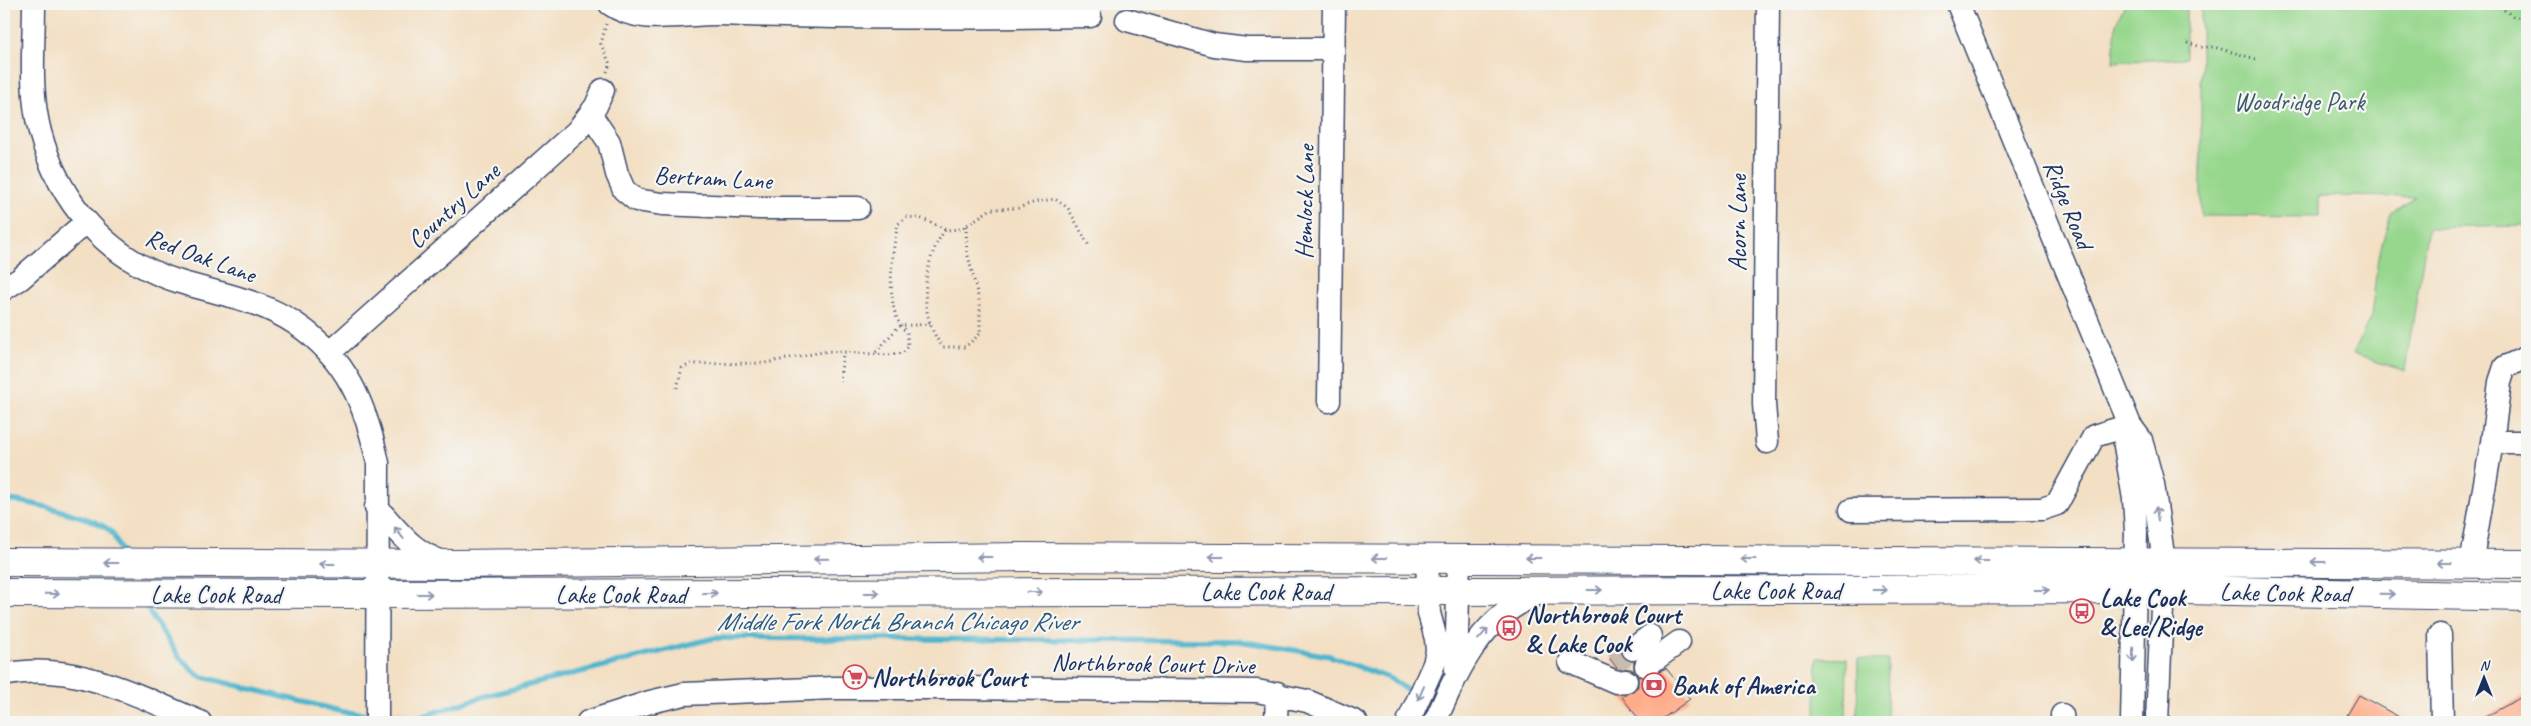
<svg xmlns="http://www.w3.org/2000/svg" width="2531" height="726" font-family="Caveat,sans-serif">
<rect width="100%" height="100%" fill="#f6f6f2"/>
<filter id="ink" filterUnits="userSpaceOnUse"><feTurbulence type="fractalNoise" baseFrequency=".02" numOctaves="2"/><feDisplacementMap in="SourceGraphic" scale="10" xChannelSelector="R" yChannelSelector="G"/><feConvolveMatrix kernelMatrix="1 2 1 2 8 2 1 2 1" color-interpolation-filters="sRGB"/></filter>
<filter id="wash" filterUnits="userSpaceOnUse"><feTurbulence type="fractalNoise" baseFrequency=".0096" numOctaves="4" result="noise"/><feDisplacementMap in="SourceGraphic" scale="20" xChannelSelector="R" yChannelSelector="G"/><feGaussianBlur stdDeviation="1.12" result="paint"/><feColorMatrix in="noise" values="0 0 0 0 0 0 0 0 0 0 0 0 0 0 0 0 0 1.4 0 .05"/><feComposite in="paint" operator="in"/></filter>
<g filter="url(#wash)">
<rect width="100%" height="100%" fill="#f3dfc3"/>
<!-- green -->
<path fill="#97d78d" stroke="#598376" d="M2125,4L2186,5V58L2113,62L2116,23Z
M2201,4H2527V226L2428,228L2405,371L2353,354L2371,316L2378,258L2391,213L2416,197L2319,196V217L2201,216Z
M1817,658L1847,659L1846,722H1816Z
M1858,659L1888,660L1887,722H1857Z"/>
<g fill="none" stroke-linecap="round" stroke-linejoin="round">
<!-- stream -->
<path stroke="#4fb6cd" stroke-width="5.5" d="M4,500C23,500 101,518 112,533C116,539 119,548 122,554
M144,601L153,618L180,658L199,676L344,712L371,714
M381,714L421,717L482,697L714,638L1239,641L1330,656L1391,679L1415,696
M1443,715L1454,722"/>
</g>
<g id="blocks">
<!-- building -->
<path fill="#feab88" d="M1620,651L1623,657L1634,662V671L1631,669L1617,668L1610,659Z
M1666,668L1690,699L1658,722H1641L1622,697L1638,687V676L1648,679Z
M2527,694V722H2476Z
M2359,695L2408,722H2343Z"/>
</g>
</g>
<g filter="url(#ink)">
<use href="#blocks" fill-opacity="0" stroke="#3b496d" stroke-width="1"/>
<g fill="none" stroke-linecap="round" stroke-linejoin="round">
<!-- minor-tunnel -->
<path stroke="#c8bcaf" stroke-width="22" stroke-dasharray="22 11" stroke-linecap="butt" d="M1614,663L1633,649"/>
<!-- minor casing -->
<g stroke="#3b496d" stroke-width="25">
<path id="minor" d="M34,4C34,45 29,91 40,132C59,203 108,260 180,282C219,294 261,300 296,324C347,358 366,406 378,463L377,722
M610,4C641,26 685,13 721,14C844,19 967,18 1090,16
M1958,4L2130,425L2141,440L2153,484L2164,562L2157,722
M1127,20L1214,45L1247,49H1333
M590,114L609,142L617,174L624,190L636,200L662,204L760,208H858
M4,289L20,279L86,222
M329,353L577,131L596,106L603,90
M1329,401L1334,4
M2130,425L2125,446L2134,499L2136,531L2132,722
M1767,442L1764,404L1768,4
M2492,442H2527
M376,507C398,530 412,553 444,562
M1851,510L2042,509L2057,504L2094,436L2130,425
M2471,564L2492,442L2500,382L2505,367L2523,359L2527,360
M2440,635L2442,722
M1633,649L1650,636
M1570,662L1616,682L1626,681
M1646,666L1679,642
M1456,671L1459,558
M4,675C73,660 138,696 200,722
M2062,715L2063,722
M588,722L650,702L684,694L835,688H955L1257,691L1307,701L1356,722
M1276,722L1277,693
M1408,722L1434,664L1437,651L1436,639L1429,613L1427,558
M1435,722C1460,666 1481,615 1543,592"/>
</g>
<!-- major casing -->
<g stroke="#3b496d" stroke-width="30">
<path id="major" d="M4,562L455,564L1023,557L2527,564
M4,593L376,594L2134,589L2527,597"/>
</g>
<!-- path -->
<path stroke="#3b496d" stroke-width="3" stroke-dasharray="1 4" stroke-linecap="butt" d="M2500,7L2513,16L2527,20
M606,24L601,44L610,64L607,72
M2187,43L2202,47H2214L2256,59
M966,226L967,252L980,304V334L965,347H943C917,317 922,261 945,230L961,229L991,209L1018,208L1035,202L1055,199L1068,208L1089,246
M876,352L899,326L930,324
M840,382L843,353
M677,388L682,368L691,364L765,363L828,351L888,355L903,353L908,347L907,332C883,314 892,251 898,224L907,217L920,218L948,230"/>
<!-- minor -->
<use href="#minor" stroke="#fff" stroke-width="22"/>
<!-- major -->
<use href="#major" stroke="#fff" stroke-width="28"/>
</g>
<!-- one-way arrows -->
<defs><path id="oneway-shaft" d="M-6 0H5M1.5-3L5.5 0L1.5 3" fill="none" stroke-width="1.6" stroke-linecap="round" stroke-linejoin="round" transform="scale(1.25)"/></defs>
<g stroke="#8d97ae">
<use href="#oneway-shaft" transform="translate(2157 514) rotate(-98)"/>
<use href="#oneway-shaft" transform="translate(399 533) rotate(-128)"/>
<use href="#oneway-shaft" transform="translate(984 557) rotate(180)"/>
<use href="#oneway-shaft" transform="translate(1216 557) rotate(-180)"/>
<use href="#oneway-shaft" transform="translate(1379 558) rotate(-180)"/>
<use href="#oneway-shaft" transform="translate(1533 558) rotate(-180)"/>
<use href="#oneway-shaft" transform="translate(821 559) rotate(179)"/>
<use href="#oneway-shaft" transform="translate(1748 559) rotate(-180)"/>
<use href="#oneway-shaft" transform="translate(1981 561) rotate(-180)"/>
<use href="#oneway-shaft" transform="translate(2318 562) rotate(-180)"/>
<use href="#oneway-shaft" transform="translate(111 563) rotate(-180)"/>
<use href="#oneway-shaft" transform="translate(2444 563) rotate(-180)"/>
<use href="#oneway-shaft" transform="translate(327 564) rotate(-180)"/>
<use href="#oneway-shaft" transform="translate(1595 590)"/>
<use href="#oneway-shaft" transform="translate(1880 590)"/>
<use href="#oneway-shaft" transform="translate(2042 590)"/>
<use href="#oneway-shaft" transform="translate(1035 592)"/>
<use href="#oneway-shaft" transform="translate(710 593)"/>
<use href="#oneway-shaft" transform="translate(872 593)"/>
<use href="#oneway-shaft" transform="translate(52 594) rotate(1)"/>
<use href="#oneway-shaft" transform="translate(425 594)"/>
<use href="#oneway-shaft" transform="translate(2387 594) rotate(1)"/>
<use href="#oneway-shaft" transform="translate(1483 634) rotate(-48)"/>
<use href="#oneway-shaft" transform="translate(2133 655) rotate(91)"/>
<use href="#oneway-shaft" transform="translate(1421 693) rotate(114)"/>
</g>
</g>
<!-- icons -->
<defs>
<g id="bus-ring" transform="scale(1.25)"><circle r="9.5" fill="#f6f6f2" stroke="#d1495b" stroke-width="1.5"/><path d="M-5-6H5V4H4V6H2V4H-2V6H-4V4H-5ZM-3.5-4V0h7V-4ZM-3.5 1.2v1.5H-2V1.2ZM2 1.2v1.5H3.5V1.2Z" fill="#d1495b"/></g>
<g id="supermarket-ring" transform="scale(1.25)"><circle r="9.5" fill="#f6f6f2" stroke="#d1495b" stroke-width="1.5"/><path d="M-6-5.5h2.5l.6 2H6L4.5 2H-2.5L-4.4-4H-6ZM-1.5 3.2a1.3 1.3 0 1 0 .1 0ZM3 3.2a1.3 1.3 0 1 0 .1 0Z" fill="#d1495b"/></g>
<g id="bank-ring" transform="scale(1.25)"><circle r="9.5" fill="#f6f6f2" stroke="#d1495b" stroke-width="1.5"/><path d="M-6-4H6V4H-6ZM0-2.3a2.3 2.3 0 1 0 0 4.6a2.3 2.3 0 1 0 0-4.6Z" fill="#d1495b"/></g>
</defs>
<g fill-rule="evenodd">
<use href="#bus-ring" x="2082" y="611"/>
<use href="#bus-ring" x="1509" y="628"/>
<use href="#supermarket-ring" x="855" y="677"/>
<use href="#bank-ring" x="1654" y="685"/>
</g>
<g text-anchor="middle" stroke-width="4.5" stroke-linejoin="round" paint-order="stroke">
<!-- park labels -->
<g font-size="25" fill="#3a596a" stroke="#f6f6f2">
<text x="2299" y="110">Woodridge Park</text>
</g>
<!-- street labels -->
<g font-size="25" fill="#1b2f5e" stroke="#f6f6f2">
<text transform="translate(713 177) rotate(3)" y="9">Bertram Lane</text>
<text transform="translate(1304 202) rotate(-89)" y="9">Hemlock Lane</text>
<text transform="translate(2069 204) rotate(68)" y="9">Ridge Road</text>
<text transform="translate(453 205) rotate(-42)" y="9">Country Lane</text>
<text transform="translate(1737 223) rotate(-90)" y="9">Acorn Lane</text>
<text transform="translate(201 255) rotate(20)" y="9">Red Oak Lane</text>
<text x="1776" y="599">Lake Cook Road</text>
<text x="1266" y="600">Lake Cook Road</text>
<text transform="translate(2285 592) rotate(1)" y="9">Lake Cook Road</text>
<text x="216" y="603">Lake Cook Road</text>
<text x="621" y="603">Lake Cook Road</text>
<text transform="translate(1153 663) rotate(1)" y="9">Northbrook Court Drive</text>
</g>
<!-- poi labels -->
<g font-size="25" font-weight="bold" fill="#1b2f5e" stroke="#f6f6f2" text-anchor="start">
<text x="2100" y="606">Lake Cook<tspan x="2100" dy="29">&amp; Lee/Ridge</tspan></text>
<text x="1526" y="623">Northbrook Court<tspan x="1526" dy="29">&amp; Lake Cook</tspan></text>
<text x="872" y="686">Northbrook Court</text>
<text x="1672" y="694">Bank of America</text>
</g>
<!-- water labels -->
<g font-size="26" font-style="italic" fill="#2b587f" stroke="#f6f6f2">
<text x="897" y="630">Middle Fork North Branch Chicago River</text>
</g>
</g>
<!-- margin -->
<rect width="2531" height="726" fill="none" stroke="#f6f6f2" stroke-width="20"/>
<!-- north arrow -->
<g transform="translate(2484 678)" stroke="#f6f6f2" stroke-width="4" paint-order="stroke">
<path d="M0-4L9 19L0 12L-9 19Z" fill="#1b2f5e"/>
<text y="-8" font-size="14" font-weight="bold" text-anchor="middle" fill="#1b2f5e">N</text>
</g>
</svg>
